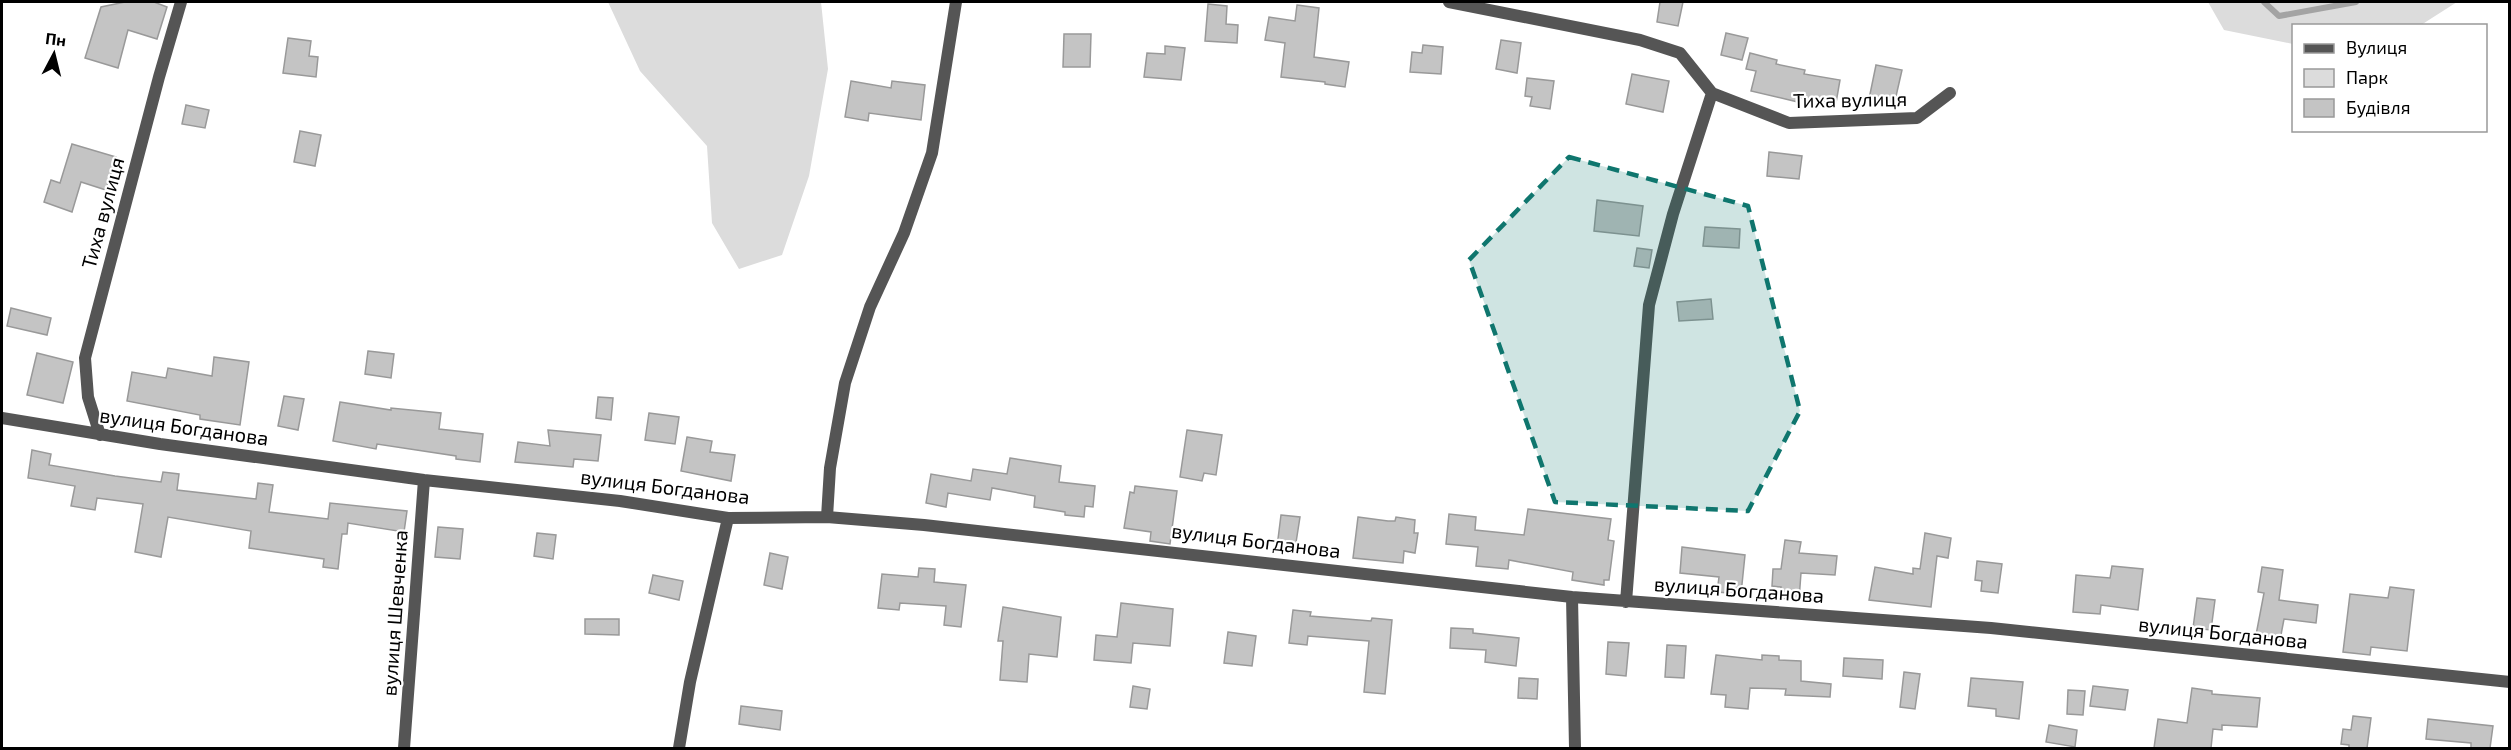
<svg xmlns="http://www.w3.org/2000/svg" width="2511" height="750" font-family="'Exo 2',sans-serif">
<rect width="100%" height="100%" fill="#fff"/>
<!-- green -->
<path fill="#dcdcdc" d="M608,2H821L828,69L809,176L782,255L739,269L712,223L707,146L640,71Z
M2208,2H2457L2421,25L2294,26L2293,44L2224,30Z"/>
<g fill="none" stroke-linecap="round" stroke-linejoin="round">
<!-- stream -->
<path stroke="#a3a3a3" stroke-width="6" d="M2264,2L2279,16L2356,2"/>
</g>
<!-- building -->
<path fill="#c4c4c4" stroke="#999" stroke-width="1.5" d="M125,2H154L167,7L157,39L128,30L118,68L85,58L101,7Z
M1660,2H1683L1678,26L1657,22Z
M1208,4L1227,6L1226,24L1238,25L1237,43L1205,41Z
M1297,5L1319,8L1314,57L1349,62L1345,87L1325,84V82L1281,77L1285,43L1265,40L1269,17L1295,21Z
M1726,33L1748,38L1742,60L1721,55Z
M1064,34H1091L1090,67H1063Z
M288,38L311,41L309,56L318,57L316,77L283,73Z
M1501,40L1521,43L1517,73L1496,69Z
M1423,45L1443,47L1441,74L1410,72L1412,52L1422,53Z
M1165,46L1185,48L1181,80L1144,77L1147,53L1165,54Z
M1750,53L1777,60L1776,64L1805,70L1804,74L1840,80L1836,103L1799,98L1798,102L1751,91L1756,71L1746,69Z
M1876,65L1902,70L1894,105L1869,99Z
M1632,74L1669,81L1663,112L1626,104Z
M1527,78L1554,81L1550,109L1530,106L1532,97L1525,96Z
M851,81L891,88L892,81L925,85L921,120L869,113L868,121L845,117Z
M186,105L209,110L205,128L182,124Z
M300,131L321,135L315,166L294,162Z
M72,144L116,157L106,190L81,182L72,212L44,202L51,180L60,183Z
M1769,152L1802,156L1799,179L1767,176Z
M1597,200L1643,206L1639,236L1594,231Z
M1705,227L1740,229L1739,248L1703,246Z
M1637,248L1652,250L1649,268L1634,266Z
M1711,299L1713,319L1679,321L1677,302Z
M11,308L51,318L47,335L7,326Z
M368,351L394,354L391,378L365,374Z
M37,353L73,362L63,403L27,395Z
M214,357L249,362L240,425L200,419V415L127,401L132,372L166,378L168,368L212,376Z
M284,396L304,399L298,430L278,426Z
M598,397L613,398L611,420L596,418Z
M340,402L391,410V408L441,413L439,429L483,434L480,462L456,459V456L377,444L376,449L333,441Z
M649,413L679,417L675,444L645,440Z
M548,430L601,435L598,461L574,459L573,467L515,462L518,442L550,446Z
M1187,430L1222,435L1216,475L1204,473L1202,481L1180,477Z
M687,437L712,441L710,452L735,455L731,481L681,471Z
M32,450L51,454L49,465L115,476L161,482L163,472L179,474L177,490L256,499L258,483L273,485L269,512L328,519L330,503L407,511L404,532L348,523L347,534H342L338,569L323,567L324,559L249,548L251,531L168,517L161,557L135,552L143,504L97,498L95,510L71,506L75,486L28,478Z
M1010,458L1061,466L1059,482L1095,486L1093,507L1085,506L1084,517L1065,515V512L1034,507L1035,496L992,488L990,500L948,493L946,507L926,503L931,474L971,481L973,469L1007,474Z
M1135,486L1177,491L1170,544L1150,541L1151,532L1124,528L1130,492L1134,493Z
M1528,509L1611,519L1608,540L1614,541L1609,580H1604V585L1572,580L1573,572L1509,560L1508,569L1476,566L1478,547L1446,544L1449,514L1476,517L1475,530L1524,535Z
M1281,515L1300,517L1295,549L1277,547Z
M1358,517L1388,521H1395L1396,517L1415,520L1414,533H1418L1415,553L1404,551L1403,563L1353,558Z
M438,527L463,529L460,559L435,557Z
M537,533L556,535L553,559L534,556Z
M1925,533L1951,538L1948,558L1937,556L1931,607L1869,600L1875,567L1913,574V568L1920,569Z
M1785,540L1801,542L1799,553L1837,556L1835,575L1801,573L1799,600L1780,598L1781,587L1772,586L1773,569H1781Z
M1682,547L1745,555L1741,594L1717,592L1719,577L1680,573Z
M770,553L788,557L782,589L764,585Z
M1977,561L2002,564L1998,593L1981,591L1982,581L1975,580Z
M2112,566L2143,569L2138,610L2101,605L2100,614L2073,612L2076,575L2110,578Z
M2262,567L2283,570L2279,600L2318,605L2316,623L2284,619L2280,640L2256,635L2264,593L2258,592Z
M919,568L935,569L934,582L966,585L961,627L944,625L946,606L900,603L899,610L878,608L882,574L918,577Z
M653,575L683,581L679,600L649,593Z
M2390,587L2414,590L2407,651L2371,647L2370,655L2343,652L2350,594L2388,598Z
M2197,598L2215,600L2211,630L2193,628Z
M1121,603L1173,609L1170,646L1133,643L1131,663L1094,660L1096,635L1117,637Z
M1003,607L1061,617L1057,657L1029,654L1027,682L1000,680L1003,641H998Z
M1293,610L1311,612L1310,616L1371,621L1372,618L1392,620L1385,694L1364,692L1369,641L1308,636L1307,645L1289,643Z
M585,619H619V635L585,634Z
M1451,628L1473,629V633L1519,638L1516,666L1485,662L1486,650L1450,648Z
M1228,632L1256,636L1252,666L1224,663Z
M1608,642L1629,643L1626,676L1606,674Z
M1667,645L1686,646L1684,678L1665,677Z
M1716,655L1762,660V655L1779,656V660L1801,661V681L1831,684L1830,697L1785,695L1786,689L1750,688L1748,709L1725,707L1726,695L1711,694Z
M1844,658L1883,660L1882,679L1843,676Z
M1904,672L1920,674L1915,709L1900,707Z
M1519,678L1538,679L1537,699L1518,698Z
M1971,678L2023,682L2019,719L1996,716V709L1968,706Z
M1133,686L1150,689L1147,709L1130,707Z
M2093,686L2128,690L2125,710L2090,706Z
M2192,688L2212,691V694L2260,698L2257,727L2222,725V730L2213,729L2211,748H2154L2158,719L2187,723Z
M2068,690L2085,691L2083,715L2067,714Z
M741,706L782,711L780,730L739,724Z
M2353,716L2371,718L2367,748H2349V745L2341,744L2343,729L2351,730Z
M2428,719L2493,726L2490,748H2471V743L2426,739Z
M2049,725L2077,730L2075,747L2046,742Z"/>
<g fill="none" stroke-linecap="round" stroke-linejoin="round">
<!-- street -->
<path stroke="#555" stroke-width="12" d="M1449,2L1640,40L1680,53L1712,93L1789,123L1917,118L1950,93
M2,418L160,444L424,480L620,501L728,518L827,517L924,525L1572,597L1991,628L2510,682
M100,435L88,397L85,358L159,77L181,2
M827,517L830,468L845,383L870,307L904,233L932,153L956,2
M1572,597L1575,748
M1626,602L1649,305L1673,214L1712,93
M404,748L424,480
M679,748L690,682L728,518"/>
</g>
<!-- marked area -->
<path fill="#0f766e" fill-opacity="0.2" stroke="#0f766e" stroke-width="4.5" stroke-dasharray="12 8" stroke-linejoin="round" d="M1569,157L1748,206L1800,411L1748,511L1555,502L1469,260Z"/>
<g text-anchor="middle" stroke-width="4.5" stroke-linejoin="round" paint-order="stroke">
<!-- street labels -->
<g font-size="20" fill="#000" stroke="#fff">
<text transform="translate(1850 100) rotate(-1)" y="7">Тиха вулиця</text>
<text transform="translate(103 213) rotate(-75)" y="7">Тиха вулиця</text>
<text transform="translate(184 427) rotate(8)" y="7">вулиця Богданова</text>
<text transform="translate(665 487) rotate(7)" y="7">вулиця Богданова</text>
<text transform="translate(1256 541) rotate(7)" y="7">вулиця Богданова</text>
<text transform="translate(1739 590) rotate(4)" y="7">вулиця Богданова</text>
<text transform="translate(395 613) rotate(-86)" y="7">вулиця Шевченка</text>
<text transform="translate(2223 633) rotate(6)" y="7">вулиця Богданова</text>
</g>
</g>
<!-- border -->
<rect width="2511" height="750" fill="none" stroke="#000000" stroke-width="6"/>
<!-- legend -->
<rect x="2292" y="24" width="195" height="108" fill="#ffffff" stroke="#999999" stroke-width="1.5"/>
<rect x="2304" y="44" width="30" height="9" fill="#555555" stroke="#999999" stroke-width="1.5"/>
<text x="2346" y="54" font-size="18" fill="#000000">Вулиця</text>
<rect x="2304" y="69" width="30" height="18" fill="#dcdcdc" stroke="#999999" stroke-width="1.5"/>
<text x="2346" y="84" font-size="18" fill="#000000">Парк</text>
<rect x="2304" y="99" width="30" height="18" fill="#c4c4c4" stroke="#999999" stroke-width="1.5"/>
<text x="2346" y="114" font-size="18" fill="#000000">Будівля</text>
<!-- north arrow -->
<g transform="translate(54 54) rotate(7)" stroke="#ffffff" stroke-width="4.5" paint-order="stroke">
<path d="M0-4.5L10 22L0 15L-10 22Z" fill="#000000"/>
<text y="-9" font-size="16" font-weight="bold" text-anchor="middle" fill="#000000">Пн</text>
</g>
</svg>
